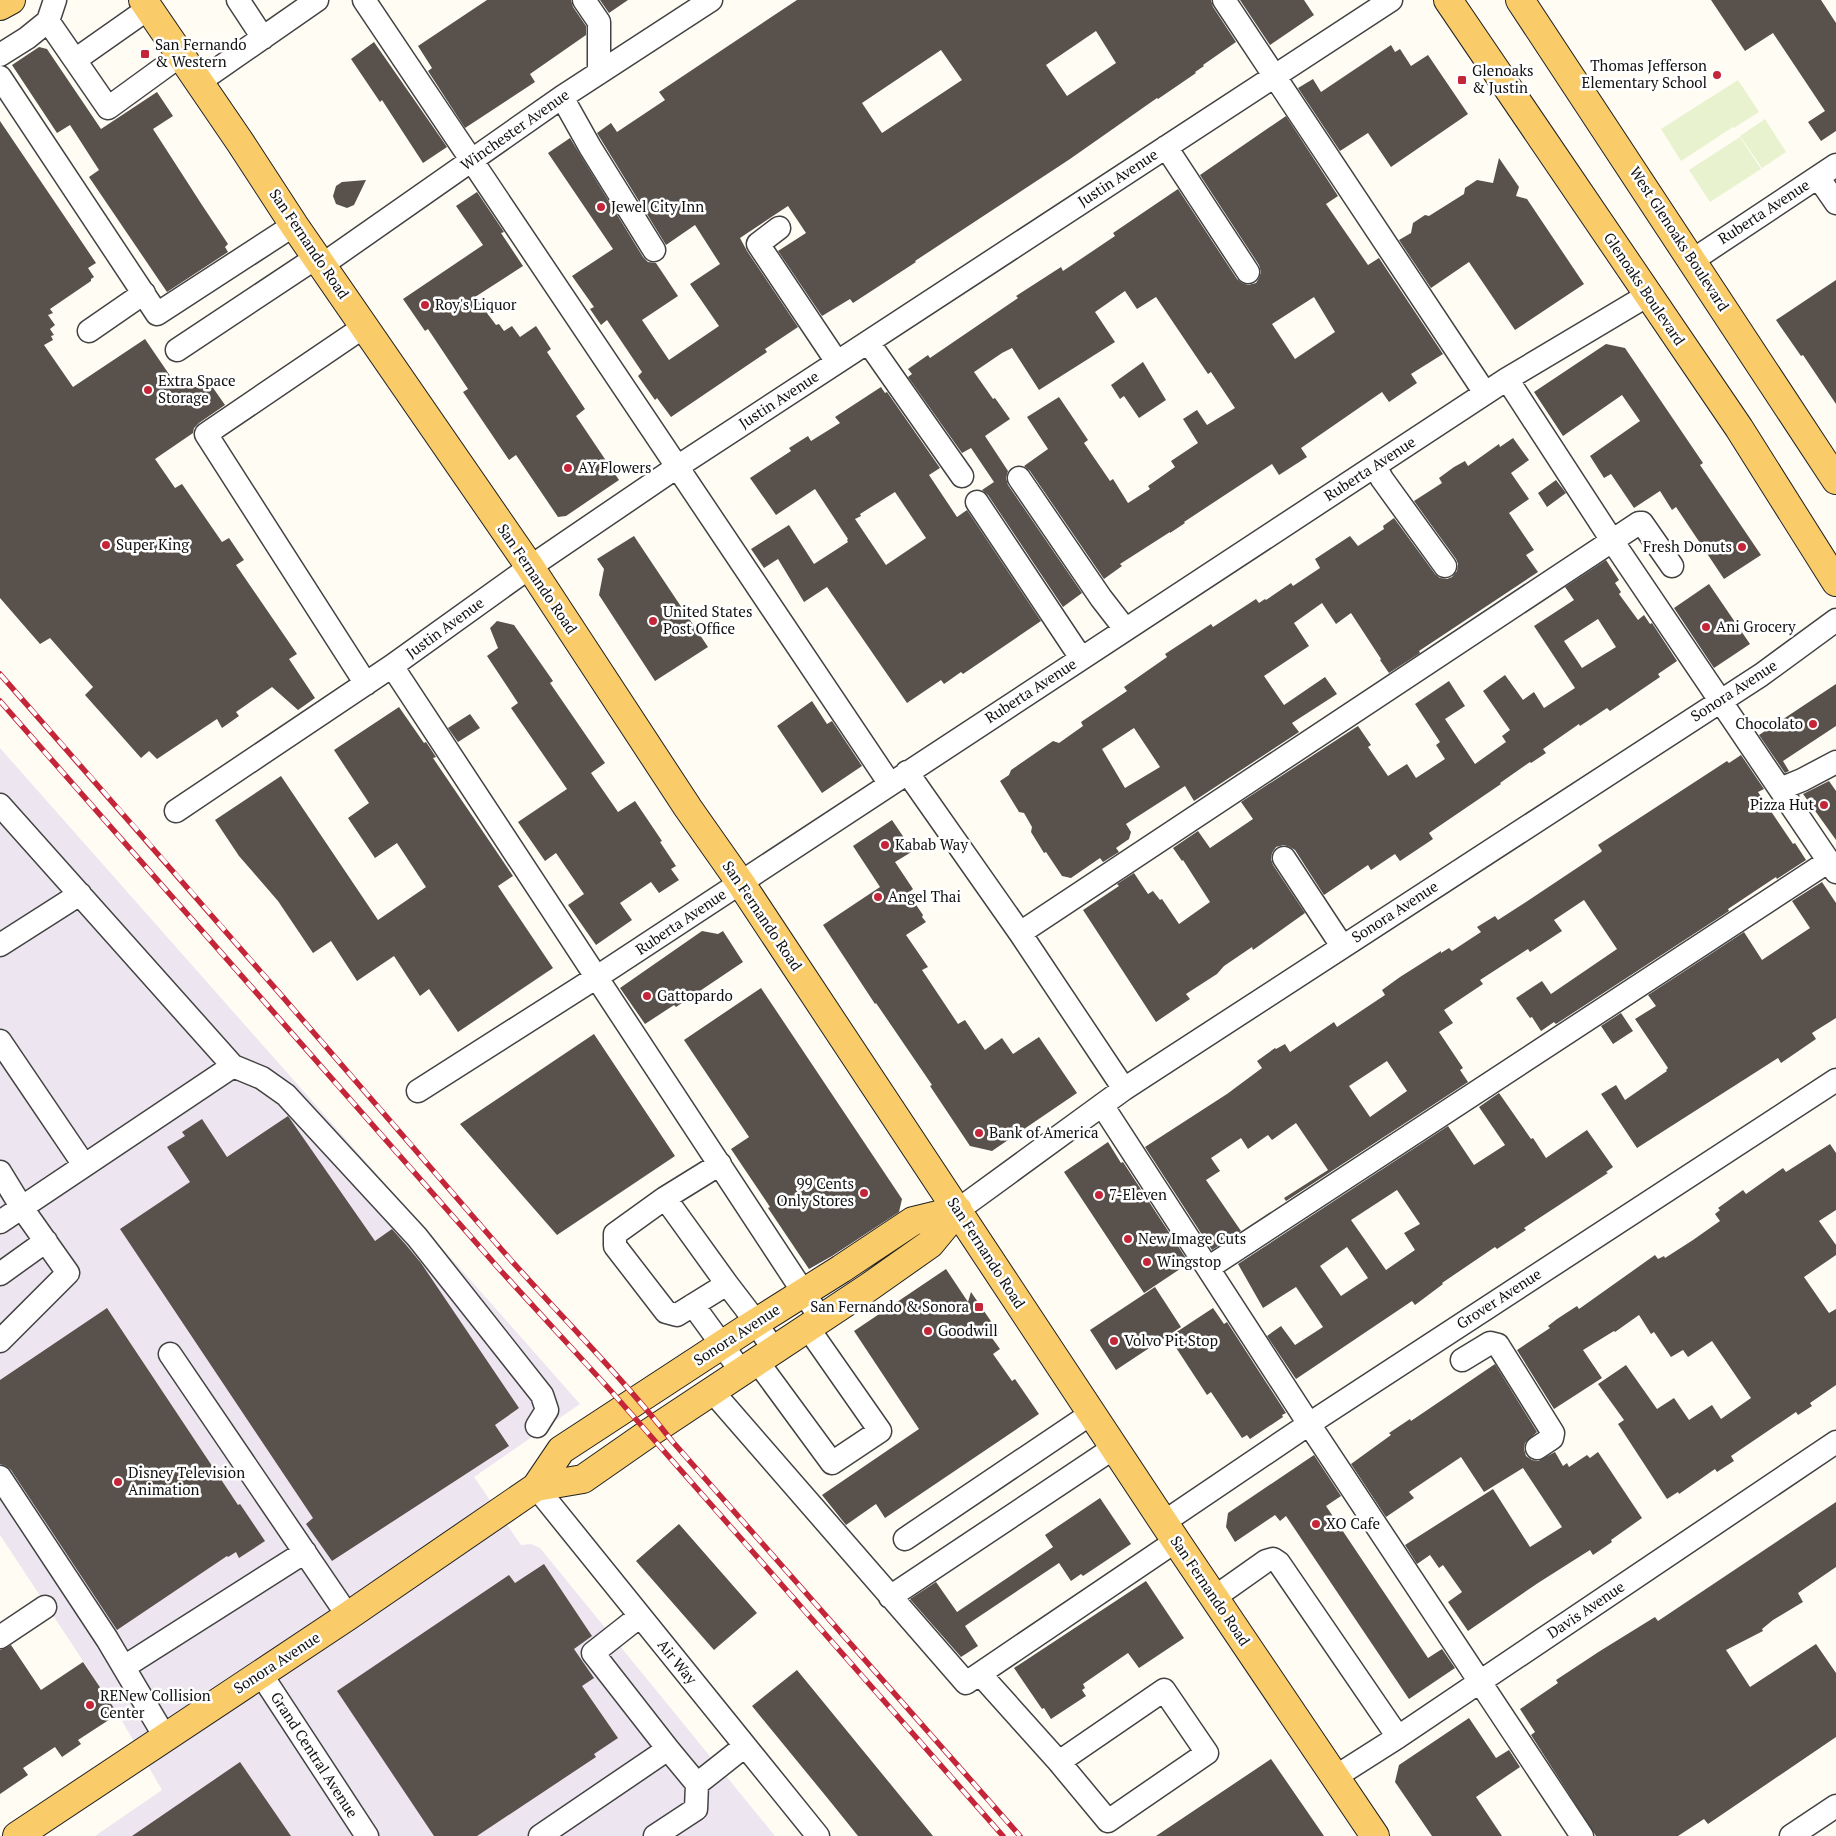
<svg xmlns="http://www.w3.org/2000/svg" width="1836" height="1836" font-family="'PT Serif',serif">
<rect width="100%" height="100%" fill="#fffcf4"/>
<!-- industrial -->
<path fill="#ede5ef" d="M0,748L580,1404L474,1477L521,1545L531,1544L540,1548L775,1836H95L162,1790L118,1714L0,1535Z"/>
<!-- pitch -->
<path fill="#e8f2ce" d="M1738,80L1759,112L1734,128L1729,121L1733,127L1681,161L1661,129Z
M1765,119L1786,152L1762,168L1740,136Z
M1740,137L1761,169L1710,202L1689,170Z"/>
<!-- building -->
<path fill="#59514c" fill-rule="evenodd" d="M487,0H571L573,7L586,26V35L530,74L535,82L465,128L428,71L432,68L418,46Z
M600,0H628L609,13Z
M797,0H1211L1213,7L1236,42L1203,65L1204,66L1195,72L1196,73L1158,99L1157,98L1070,159L915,261L916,262L853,303L850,299L822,316L778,251L806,233L788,206L740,238L747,251L798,327L765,349L767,352L671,417L657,398L655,400L638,376L642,372L607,320L601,325L590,309L594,307L572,276L613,249L548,153L570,138L643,257L648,262L656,263L678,296L642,320L669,360L719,326L690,284L720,264L695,225L666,245L597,133L611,123L617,132L665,100L659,92ZM1096,31L1116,63L1067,96L1046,65ZM941,50L962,80L882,133L862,103Z
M1240,0H1304L1314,15L1270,45Z
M1711,0H1821L1836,23V131L1821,141L1808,122L1825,111L1773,33L1745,51Z
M374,42L447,147L423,163L382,100L380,102L351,59Z
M1391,45L1395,52L1400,49L1411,66L1428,55L1468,114L1391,167L1368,133L1340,151L1298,88L1313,79L1321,92Z
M39,47L47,49L101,129L157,92L173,116L153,129L202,205L228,244L225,247L228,252L167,292L89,177L99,170L70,125L57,133L12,65Z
M1286,116L1338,196L1326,204L1368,265L1379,258L1443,354L1411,374L1417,383L1389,402L1382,392L1301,448L1307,457L1279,475L1272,464L1184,522L1185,523L1170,533V532L1120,564L1122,566L1104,579L1030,471L1024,466L1048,449L1027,417L1059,397L1088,440L1084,443L1110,481L1113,479L1128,503L1150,489L1148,486L1175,467L1171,461L1198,443L1183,419L1197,410L1207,425L1235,408L1211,372L1208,374L1156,297L1137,309L1125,291L1095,312L1115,342L1039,390L1012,348L1002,353L974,372L993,399L995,398L1010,419L985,436L1008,471L1006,478L1008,485L1082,593L1063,607L988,495L982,490L994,482L971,448L962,453L908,377L912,374L908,369L928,355L930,358L1018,298L1016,296L1061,267L1063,271L1115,236L1113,233L1178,189L1237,279L1242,283L1248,285L1256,283L1259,278L1261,272L1259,265L1200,175ZM1314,297L1335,332L1295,359L1272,324Z
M0,121L96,263L88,268L94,277L91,279V281L50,309L53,313L48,315L55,325L50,329L54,335L51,336L53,340L44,345L73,387L145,339L175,383L201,388L209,382L225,405L199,423L194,428L193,433L155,459L175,488L182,484L222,542L229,538L244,560L236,565L297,654L289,659L315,698L298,710L272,687L236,712L239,716L222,728L217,719L157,759L149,751L141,758L85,695L93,687L50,638L40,644L0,598Z
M1499,158L1519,187L1516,196L1527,199L1584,284L1515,330L1469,262L1431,288L1399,240L1411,233L1413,223L1425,215L1429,216L1464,194L1465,188L1477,180L1493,183Z
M366,180L354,205L347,208L336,204L333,196L336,186L342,182Z
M477,192L504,232L501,233L523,266L475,297L496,325L499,324L504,331L512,326L520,337L536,326L551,349L547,352L585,409L576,416L619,480L566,516L558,517L516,455L509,460L463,392L468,389L428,329L425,331L403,299L483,245L456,206Z
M1836,280V404L1803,355L1801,356L1776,320Z
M1606,344L1625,348L1703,463L1700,465L1761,555L1724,579L1676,507L1672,510L1660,491L1634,508L1611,474L1604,478L1590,456L1640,421L1622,395L1563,436L1534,392Z
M1143,362L1166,400L1139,418L1124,396L1120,399L1111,385Z
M881,387L885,393L887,392L940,468L929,475L957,517L967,510L1041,621L963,674L961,672L944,684L941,680L907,703L827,587L804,602L778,559L764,568L751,549L789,525L814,564L848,542L847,540L848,539L815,489L776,515L750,478L791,451L789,448L808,436L811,441L840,423L835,417ZM895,492L926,538L886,565L855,519L861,516L860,514Z
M1513,438L1529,460L1511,473L1529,499L1509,513L1534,550L1526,555L1538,572L1419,651L1420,653L1389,673L1380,660L1381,659L1351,613L1336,624L1322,603L1294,623L1309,646L1264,676L1284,705L1325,677L1337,694L1292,723L1299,732L1194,801L1185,786L1126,824L1131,832L1129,839L1116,848L1119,852L1103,862L1100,858L1071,878L1062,876L1046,852L1044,853L1031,832L1032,827L1024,813L1019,812L1000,781L1009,775L1011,770L1053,741L1059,743L1083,726L1081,722L1127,691L1124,687L1167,657L1165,654L1211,624L1213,627L1256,599L1259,603L1265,599L1266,600L1291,583L1293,586L1320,568L1315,559L1350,536L1358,546L1384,529L1383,526L1394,518L1435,574L1440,578L1447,579L1452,577L1457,571L1458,564L1456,559L1414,501L1442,483L1439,478L1454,467L1465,461L1468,466L1499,444L1500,447ZM1134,728L1160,767L1125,788L1102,749Z
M1556,480L1566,493L1547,507L1538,493Z
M634,536L708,647L655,681L599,595L604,569L597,559Z
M1606,560L1619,580L1615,583L1621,592L1619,594L1638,620L1644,615L1650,624L1652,623L1677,661L1658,674L1660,677L1610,711L1607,708L1580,726L1579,724L1543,749L1546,753L1531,763L1530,762L1500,783L1501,784L1429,833L1433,839L1400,861L1395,854L1371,870L1368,865L1324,895L1295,850L1290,847L1284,845L1276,847L1272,853L1271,859L1273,865L1305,913L1253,950L1252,947L1224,966L1217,974L1186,994L1190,999L1156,1022L1083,910L1119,886L1117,884L1134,873L1148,894L1153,891L1160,900L1162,899L1179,924L1210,902L1183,860L1182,861L1173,848L1198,831L1210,848L1253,819L1241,802L1358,726L1371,745L1368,747L1388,776L1407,764L1416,778L1445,759L1436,745L1440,742L1415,704L1449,681L1465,706L1445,719L1475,764L1506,742L1502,736L1510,730L1483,691L1505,675L1523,700L1534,692L1544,708L1575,688L1534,626L1574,600L1565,587ZM1598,619L1616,647L1582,668L1564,641Z
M1709,584L1750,644L1714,668L1674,608Z
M497,621L514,625L553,681L550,683L605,763L591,773L618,812L635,801L662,841L660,842L676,866L671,869L679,880L659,893L651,882L620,903L632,920L596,945L568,905L584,894L556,853L545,861L518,822L567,789L511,708L518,703L487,656L498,648L490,628Z
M1836,684V726L1783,761L1789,771L1785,773L1759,735Z
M812,701L827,724L832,721L862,766L822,793L777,726Z
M399,707L424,743L426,742L436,757L433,758L513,876L498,886L553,968L458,1032L429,989L420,996L394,956L357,981L331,941L313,953L278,901L239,856L215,820L281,776L378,920L426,887L397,843L375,858L348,818L369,803L334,750Z
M470,714L480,728L458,742L448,728Z
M1741,755L1764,789L1758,792L1793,844L1795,843L1806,860L1777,879L1776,877L1728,909L1729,911L1556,1024L1554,1022L1541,1031L1532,1017L1530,1018L1516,998L1542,981L1551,994L1617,949L1584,900L1554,920L1562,931L1530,952L1528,949L1480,980L1483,984L1444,1010L1453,1023L1439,1032L1463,1068L1460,1070L1468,1082L1286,1201L1284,1198L1328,1170L1296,1123L1272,1140L1268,1135L1248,1149L1241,1138L1211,1158L1220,1171L1206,1180L1241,1231L1212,1250L1145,1147L1227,1094L1262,1068L1257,1061L1275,1048L1276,1049L1285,1044L1290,1052L1334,1022L1337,1027L1385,995L1382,990L1400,977L1441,951V953L1449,948L1452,951L1481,932L1477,927L1495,916L1498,920L1526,902L1601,852L1602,851L1598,845L1727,761L1729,763ZM1387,1061L1407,1091L1370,1117L1349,1086Z
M1829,781L1836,791V840L1803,794Z
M892,820L913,851L895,862L913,889L908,893L923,915L922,917L926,922L906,935L928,967L922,970L958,1024L965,1020L985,1050L1002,1038L1013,1054L1039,1037L1077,1093L992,1151L970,1146L930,1086L932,1085L876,1003L875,1004L823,925L880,887L853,846Z
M1822,882L1836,903V1018L1812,1033L1816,1039L1781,1063L1778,1058L1637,1148L1601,1094L1616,1085L1625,1100L1667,1071L1666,1070L1668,1068L1635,1019L1656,1006L1648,995L1744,932L1762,960L1810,928L1792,901Z
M702,931L718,934L723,931L743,962L676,1007L674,1005L645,1024L620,988Z
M761,988L902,1199L899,1212L832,1256L809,1269L768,1208L770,1207L731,1149L749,1137L684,1040Z
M1621,1013L1633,1031L1613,1044L1601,1026Z
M594,1034L675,1156L557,1235L460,1124Z
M1499,1093L1531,1139L1533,1138L1546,1158L1587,1130L1613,1167L1606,1172L1608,1173L1524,1228L1526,1230L1497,1249L1495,1247L1442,1283L1443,1284L1415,1305L1412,1301L1296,1379L1267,1336L1281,1326L1295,1345L1323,1327L1296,1287L1263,1308L1238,1264L1448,1126L1474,1165L1505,1145L1479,1107ZM1397,1190L1420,1224L1404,1233L1415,1250L1386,1270L1351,1220ZM1347,1247L1368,1278L1341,1296L1320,1266Z
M288,1116L375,1241L392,1229L407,1246L421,1263L519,1408L495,1425L509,1446L332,1561L306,1524L313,1518L120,1229L190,1182L167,1147L185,1136L182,1132L202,1119L227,1157Z
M1108,1142L1121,1163L1123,1162L1189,1263L1144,1293L1064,1172Z
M1830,1144L1836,1153V1210L1819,1221L1836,1245V1255L1804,1277L1829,1313L1836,1309V1385L1810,1403L1812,1406L1798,1415L1796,1412L1731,1456L1734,1461L1717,1472L1715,1469L1679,1494L1678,1492L1667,1499L1618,1424L1624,1420L1598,1384L1626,1365L1657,1409L1674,1398L1689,1420L1712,1405L1721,1419L1751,1398L1712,1341L1688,1357L1683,1350L1671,1357L1654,1332L1651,1334L1639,1315L1615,1332L1614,1331L1583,1350L1602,1378L1554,1409L1517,1350L1550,1328L1548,1326L1557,1319L1577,1306L1579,1309L1655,1255L1658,1259L1664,1256L1665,1258L1693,1240L1720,1221L1715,1214L1720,1210L1718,1208L1743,1190L1746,1194L1783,1168L1786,1172Z
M946,1269L968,1302L971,1292L999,1333L992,1338L1000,1349L993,1354L1012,1381L1015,1379L1039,1414L885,1518L876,1504L846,1525L822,1495L919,1429L854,1331Z
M1155,1287L1181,1327L1116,1370L1090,1330Z
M107,1308L238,1505L240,1504L265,1541L239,1558L236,1552L228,1557L227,1556L117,1630L11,1470L6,1466L0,1464V1380Z
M1213,1308L1224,1324L1227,1322L1286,1413L1282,1415L1283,1417L1250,1439L1247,1435L1242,1438L1211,1392L1207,1395L1169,1337Z
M1495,1364L1537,1432L1525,1443L1524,1449L1526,1456L1532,1460L1538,1461L1555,1452L1563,1466L1567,1463L1569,1467L1587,1455L1590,1458L1598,1452L1642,1518L1611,1540L1612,1542L1593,1555L1590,1550L1538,1583L1468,1631L1448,1602L1462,1592L1443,1565L1439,1568L1430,1555L1417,1564L1405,1545L1493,1489L1530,1547L1562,1527L1523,1468L1484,1492L1461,1457L1409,1492L1414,1498L1386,1517L1351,1464L1391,1435L1389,1433L1410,1419L1411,1421Z
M1314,1455L1341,1496L1326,1506L1428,1658L1442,1649L1455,1668L1409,1699L1286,1516L1280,1521L1275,1515L1235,1542L1226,1527L1228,1513Z
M1100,1498L1131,1544L1083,1576L1081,1574L1071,1581L1059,1563L965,1626L978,1646L961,1657L910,1599L936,1582L957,1612L1053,1547L1045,1535Z
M1836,1502V1567L1798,1593L1803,1602L1773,1620L1762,1629L1763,1631L1726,1650L1750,1687L1816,1644L1836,1673V1737L1708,1824L1704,1819L1678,1836H1596L1531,1735L1535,1732L1520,1709L1558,1683L1556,1680L1600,1651L1655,1617L1658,1621Z
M679,1524L757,1613L714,1650L636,1561Z
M544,1564L592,1636L574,1649L594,1678L582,1686L618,1738L594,1754L596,1757L477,1836H434L337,1691L509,1575L515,1583Z
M1146,1581L1184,1638L1139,1668L1128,1653L1083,1684L1085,1688L1082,1690L1086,1696L1051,1719L1044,1708L1042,1709L1014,1668Z
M11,1645L41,1690L83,1662L118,1714L78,1740L81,1744L62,1757L55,1747L23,1768L28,1775L0,1794V1650Z
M797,1670L874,1764L933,1836H858L829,1800L752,1706Z
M1469,1718L1496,1758L1509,1750L1520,1767L1476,1797L1502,1836H1432L1395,1782L1399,1765Z
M1271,1759L1324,1836H1156Z
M240,1762L291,1836H132Z"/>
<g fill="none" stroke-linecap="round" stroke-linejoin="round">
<!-- minor casing -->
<g stroke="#434343" stroke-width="25">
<path id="minor" d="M238,0L263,38
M364,0L890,784
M584,0L599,22V73
M1224,0L1485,393
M48,21L108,108L181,55
M0,55L27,38L48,21L55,0
M75,60L149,8
M0,77L157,314L294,225
M199,82L317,0
M562,97L590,147L654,250
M1166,147L1248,272
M1818,177L1836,203
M779,228L758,244L837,362
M1693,260L1836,165
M322,265L562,97L711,0
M365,326L206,434L366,684
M89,331L144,293
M868,342L962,476
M177,350L317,257
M1507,379L1613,542L1836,872
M1375,466L1382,479L1445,566
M1019,478L1101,598L1125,629
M977,502L1081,658
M392,666L821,1319
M907,772L1020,933L1124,1089
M1780,789L1802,780L1836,762
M0,805L233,1066L0,1222
M176,811L392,666L530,567L677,467L1391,0
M1284,858L1342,946
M1020,933L1639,523H1642L1672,566
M0,945L80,894
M0,1041L84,1165
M233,1066L262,1078L286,1095L417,1237L542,1395L547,1410L537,1426
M418,1091L597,977L1507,379L1648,295
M1102,1105L1309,1424L1582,1836
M0,1172L22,1208L68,1273L0,1341
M665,1198L727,1284L677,1315L666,1312L615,1246V1234L665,1198L720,1164
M958,1210L1124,1089L1761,675L1836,620
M1208,1268L1829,861
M0,1274L46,1241
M727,1284L750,1314L774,1350
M693,1305L741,1371
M170,1354L348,1616
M1462,1360L1490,1343L1498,1345L1553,1433L1552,1438L1537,1448
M757,1361L832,1463L880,1431L808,1328
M712,1391L966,1683L1176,1541
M0,1477L107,1639L165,1737
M536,1487L818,1836
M1164,1522L1309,1424L1836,1080
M905,1539L1092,1413
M890,1597L1115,1447
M1215,1597L1266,1561L1273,1559L1279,1563L1398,1737
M640,1616L593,1653L668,1749
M0,1637L45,1607
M124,1667L305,1552
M261,1674L367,1836
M980,1674L1059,1762L1108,1821L1207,1753L1164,1690L1059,1762
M1335,1777L1398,1737L1836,1442
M697,1784L745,1746
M540,1836L668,1749L697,1784L696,1809L655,1836
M1791,1836L1836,1806"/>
</g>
<!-- major casing -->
<g stroke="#212121" stroke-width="30">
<path id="major" d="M143,0L240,142L294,225L530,567L688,808L740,882L1176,1541L1375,1836
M1448,0L1739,428L1836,582
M1520,0L1836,480
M0,6L11,0
M536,1487L583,1479L649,1433L869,1287L930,1244L958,1210
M17,1836L348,1616L536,1487L561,1450L749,1327L841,1269L913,1221L958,1210"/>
</g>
<!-- minor -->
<use href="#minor" stroke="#fff" stroke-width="22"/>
<!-- major -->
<use href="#major" stroke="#f9cc69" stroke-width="28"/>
<!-- rail casing -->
<g stroke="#c42538" stroke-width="5.5">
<path id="rail" d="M0,674C166,862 331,1052 495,1242C553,1309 617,1371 672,1441L1020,1836
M0,701L501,1271L611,1391L1003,1836"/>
</g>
<!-- rail -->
<use href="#rail" stroke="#fff" stroke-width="4" stroke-dasharray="11" stroke-linecap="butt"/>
</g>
<!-- markers -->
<g fill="#c42538" stroke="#fff" stroke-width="2">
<rect x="140" y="49" width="10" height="10" rx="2.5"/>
<circle cx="1717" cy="75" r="5"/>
<rect x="1457" y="75" width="10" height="10" rx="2.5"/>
<circle cx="601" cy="207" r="5"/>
<circle cx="425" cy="305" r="5"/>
<circle cx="148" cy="390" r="5"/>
<circle cx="568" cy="468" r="5"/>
<circle cx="106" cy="545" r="5"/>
<circle cx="1742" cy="547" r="5"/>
<circle cx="653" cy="621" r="5"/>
<circle cx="1706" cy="627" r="5"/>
<circle cx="1813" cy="724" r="5"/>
<circle cx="1824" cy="805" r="5"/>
<circle cx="885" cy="845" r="5"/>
<circle cx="878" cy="897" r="5"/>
<circle cx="647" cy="996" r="5"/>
<circle cx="979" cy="1133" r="5"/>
<circle cx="864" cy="1193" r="5"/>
<circle cx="1099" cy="1195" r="5"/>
<circle cx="1128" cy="1239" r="5"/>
<circle cx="1147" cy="1262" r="5"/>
<rect x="974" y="1302" width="10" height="10" rx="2.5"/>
<circle cx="928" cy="1331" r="5"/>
<circle cx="1114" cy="1341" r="5"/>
<circle cx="118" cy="1482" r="5"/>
<circle cx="1316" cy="1524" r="5"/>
<circle cx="90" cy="1705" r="5"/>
</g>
<g text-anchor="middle" stroke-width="5" stroke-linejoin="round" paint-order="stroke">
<!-- poi labels -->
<g font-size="15" fill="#101010" stroke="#fff" text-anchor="start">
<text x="155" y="50">San Fernando<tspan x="155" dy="17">&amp; Western</tspan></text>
<text x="1707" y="71" text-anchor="end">Thomas Jefferson<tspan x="1707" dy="17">Elementary School</tspan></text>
<text x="1472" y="76">Glenoaks<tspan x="1472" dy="17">&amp; Justin</tspan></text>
<text x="611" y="212">Jewel City Inn</text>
<text x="435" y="310">Roy's Liquor</text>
<text x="158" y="386">Extra Space<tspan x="158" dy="17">Storage</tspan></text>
<text x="578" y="473">AY Flowers</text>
<text x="116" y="550">Super King</text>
<text x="1732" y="552" text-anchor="end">Fresh Donuts</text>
<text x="663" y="617">United States<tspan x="663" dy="17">Post Office</tspan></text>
<text x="1716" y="632">Ani Grocery</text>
<text x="1803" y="729" text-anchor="end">Chocolato</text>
<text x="1814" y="810" text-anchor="end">Pizza Hut</text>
<text x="895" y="850">Kabab Way</text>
<text x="888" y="902">Angel Thai</text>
<text x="657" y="1001">Gattopardo</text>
<text x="989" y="1138">Bank of America</text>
<text x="854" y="1189" text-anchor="end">99 Cents<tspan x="854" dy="17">Only Stores</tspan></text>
<text x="1109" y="1200">7-Eleven</text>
<text x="1138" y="1244">New Image Cuts</text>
<text x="1157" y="1267">Wingstop</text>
<text x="969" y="1312" text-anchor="end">San Fernando &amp; Sonora</text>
<text x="938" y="1336">Goodwill</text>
<text x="1124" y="1346">Volvo Pit Stop</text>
<text x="128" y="1478">Disney Television<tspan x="128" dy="17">Animation</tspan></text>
<text x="1326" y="1529">XO Cafe</text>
<text x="100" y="1701">RENew Collision<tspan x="100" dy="17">Center</tspan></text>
</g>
<!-- street labels -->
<g font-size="15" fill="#101010" stroke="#fff">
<text transform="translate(515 130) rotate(-35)" y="5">Winchester Avenue</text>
<text transform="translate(1118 178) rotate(-33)" y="5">Justin Avenue</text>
<text transform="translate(1764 212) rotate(-33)" y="5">Ruberta Avenue</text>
<text transform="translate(1679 239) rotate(57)" y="5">West Glenoaks Boulevard</text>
<text transform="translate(309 244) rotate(56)" y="5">San Fernando Road</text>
<text transform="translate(1644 289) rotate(56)" y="5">Glenoaks Boulevard</text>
<text transform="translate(779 400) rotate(-33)" y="5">Justin Avenue</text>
<text transform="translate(1370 469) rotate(-33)" y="5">Ruberta Avenue</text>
<text transform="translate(537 579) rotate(56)" y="5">San Fernando Road</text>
<text transform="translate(445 628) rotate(-36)" y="5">Justin Avenue</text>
<text transform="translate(1031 691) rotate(-33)" y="5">Ruberta Avenue</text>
<text transform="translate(1734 691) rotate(-33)" y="5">Sonora Avenue</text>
<text transform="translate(1395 912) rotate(-33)" y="5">Sonora Avenue</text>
<text transform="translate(762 916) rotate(56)" y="5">San Fernando Road</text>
<text transform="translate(681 922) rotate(-34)" y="5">Ruberta Avenue</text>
<text transform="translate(986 1253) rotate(57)" y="5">San Fernando Road</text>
<text transform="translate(1499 1299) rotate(-33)" y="5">Grover Avenue</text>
<text transform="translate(737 1335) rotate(-33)" y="5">Sonora Avenue</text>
<text transform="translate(1210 1591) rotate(56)" y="5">San Fernando Road</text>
<text transform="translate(1586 1610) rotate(-34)" y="5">Davis Avenue</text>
<text transform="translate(677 1662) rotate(51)" y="5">Air Way</text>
<text transform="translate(277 1663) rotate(-33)" y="5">Sonora Avenue</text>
<text transform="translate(314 1755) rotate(57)" y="5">Grand Central Avenue</text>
</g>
</g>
</svg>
